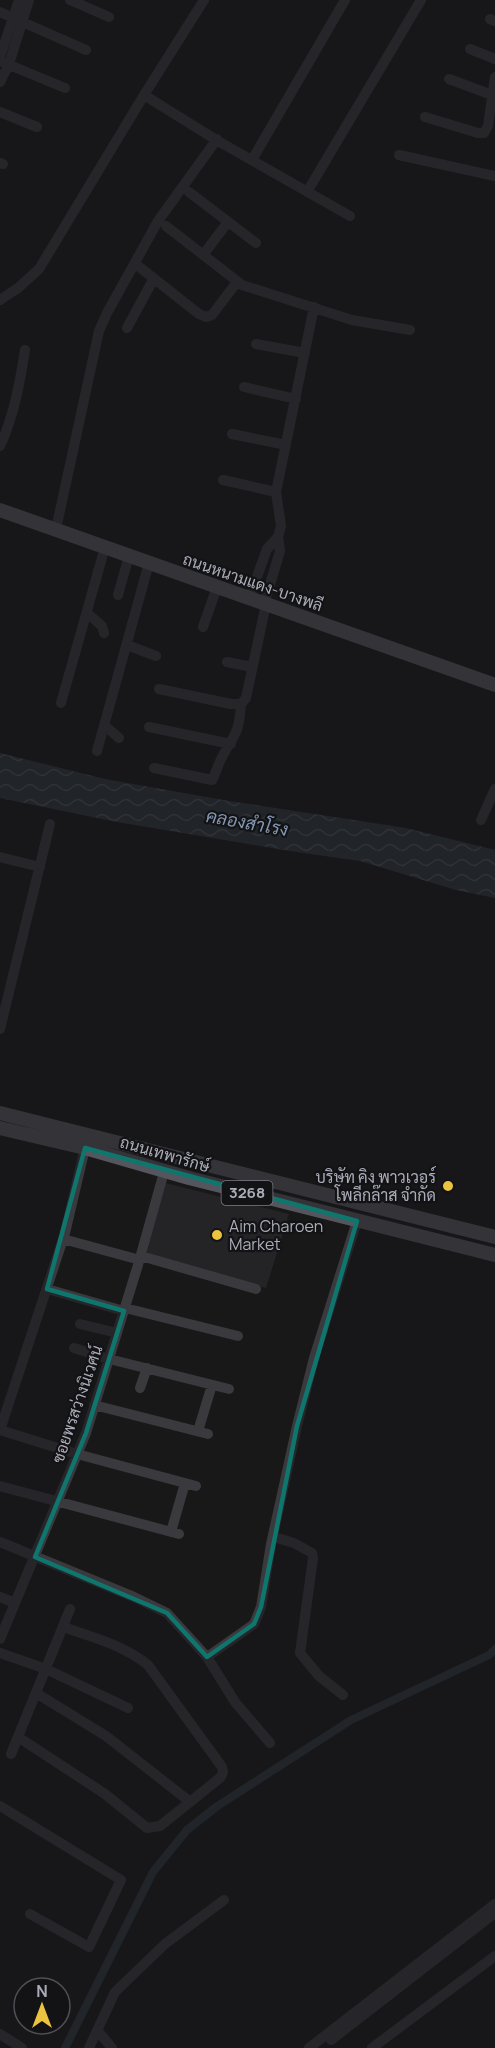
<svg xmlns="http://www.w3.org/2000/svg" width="495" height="2048" font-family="Manrope,Sarabun,sans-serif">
<defs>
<pattern id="water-waves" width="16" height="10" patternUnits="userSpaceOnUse" patternTransform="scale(1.5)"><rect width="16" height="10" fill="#2e353d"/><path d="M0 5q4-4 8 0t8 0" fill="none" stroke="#4a5057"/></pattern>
</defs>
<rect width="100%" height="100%" fill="#181819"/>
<!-- built -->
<path fill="#242426" d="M165,1183L289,1214L266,1288L146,1256Z"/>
<!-- water -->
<path fill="url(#water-waves)" d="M0,753L105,779L229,801L406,828L495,850V898L456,890L360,861L290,851L117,822L0,798Z"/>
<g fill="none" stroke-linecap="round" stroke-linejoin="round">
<!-- canal -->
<path stroke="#2e353d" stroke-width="8" d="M65,2048L153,1872L187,1830L216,1807L351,1720L489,1655L495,1649"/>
<!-- minor -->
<path stroke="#39393e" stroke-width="10" d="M70,0L109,17
M0,12L86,50
M490,19L495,21
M470,49L495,59
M0,57L19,0
M0,61L65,88
M449,79L492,95
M0,82L9,64L29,0
M144,95L218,141L350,216
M0,112L37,127
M425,117L478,133H484L488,126L495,77
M399,155L495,176
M252,160L345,0
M0,163L3,164
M189,192L256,243
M307,192L421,0
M166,226L242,285L352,320L410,330
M203,255L228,222
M138,266L199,314L206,317L212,315L237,282
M0,300L18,288L39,269L144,95L204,0
M127,328L154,278
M256,344L305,353
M244,387L296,399
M232,434L286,445
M0,446C14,416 20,382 25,350
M223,480L276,492
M56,529L99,331L107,313L158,221L217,139
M118,595L129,556
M249,599L267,549L278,537
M264,604L280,551L278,537L281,526L276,492L314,307
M87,613L102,626L104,633
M203,627L217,587
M127,645L156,656
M227,662L252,667
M159,689L231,704H241L246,698L266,604
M61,703L105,547
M104,725L119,738
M149,727L231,744
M97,751L149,563
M154,768L212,780C216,773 218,765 222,757C235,733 239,734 241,704
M481,820L495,789
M0,857L40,867
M0,1029L50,824
M85,1148L65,1233L0,1430L77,1454L196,1486
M63,1239L140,1260
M141,1256L256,1289
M47,1289L124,1311
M125,1308L238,1336
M80,1324L117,1333
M74,1348L109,1359L229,1389
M140,1388L147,1368
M94,1405L208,1434
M198,1431L212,1385
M0,1486L179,1534
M171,1532L185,1483
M274,1537L294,1543L312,1553L313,1558L300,1653L319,1676L343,1695
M0,1542L134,1597L167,1613L207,1657L235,1702L270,1743
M0,1597L15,1603
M0,1639L86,1433L138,1265L164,1172
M0,1653L46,1669L128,1708
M207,1657L254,1624L261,1607L271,1544L297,1426L314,1358L357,1221
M36,1693L106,1736L189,1801
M18,1737L105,1794L147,1828L160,1826L221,1777L223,1772L222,1767L148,1665C124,1645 92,1637 63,1627
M11,1754L70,1609
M0,1806L121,1880L89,1947L30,1914
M97,2030L112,2048
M0,2034L22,2048
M331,2040L495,1913
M89,2048L115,1992L165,1944L224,1900
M309,2048L495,1904
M372,2048L495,1956"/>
<!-- major -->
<path stroke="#55565d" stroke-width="14" d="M0,510L495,685
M0,1113L495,1237
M0,1128L85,1148L189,1178L495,1255"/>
</g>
<!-- marked area -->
<path d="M0 0H495V2048H0ZM85,1148L357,1221L297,1426L261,1607L254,1624L207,1657L167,1613L35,1557L86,1433L124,1311L47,1289Z" fill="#181819" fill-opacity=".55" fill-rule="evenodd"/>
<path fill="none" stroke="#0f766e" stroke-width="4.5" stroke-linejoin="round" d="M85,1148L357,1221L297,1426L261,1607L254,1624L207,1657L167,1613L35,1557L86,1433L124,1311L47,1289Z"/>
<!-- markers -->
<g fill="#ebc33e" stroke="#131214" stroke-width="2">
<circle cx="448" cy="1186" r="6"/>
<circle cx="217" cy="1235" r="6"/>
</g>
<g text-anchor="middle" stroke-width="4.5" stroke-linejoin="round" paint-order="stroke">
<!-- shield labels -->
<rect fill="#131214" stroke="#7d7e88" stroke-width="1.5" x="221.5" y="1181" width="51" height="24" rx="4.5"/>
<g font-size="15" font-weight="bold" fill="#aaadb9">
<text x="247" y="1198">3268</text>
</g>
<!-- street labels -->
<g font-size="16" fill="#aaadb9" stroke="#131214">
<text transform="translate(253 582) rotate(19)" y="6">ถนนหนามแดง-บางพลี</text>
<text transform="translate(165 1154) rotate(16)" y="6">ถนนเทพารักษ์</text>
<text transform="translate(77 1404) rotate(-71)" y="6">ซอยพรสว่างนิเวศน์</text>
</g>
<!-- poi labels -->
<g font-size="16" fill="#aaadb9" stroke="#131214" text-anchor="end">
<text x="436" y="1183">บริษัท คิง พาวเวอร์<tspan x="436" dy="18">โพลีกล๊าส จำกัด</tspan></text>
<text x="229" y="1232" text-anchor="start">Aim Charoen<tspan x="229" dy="18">Market</tspan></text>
</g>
<!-- water labels -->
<g font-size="18" font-style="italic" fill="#8397b2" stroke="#131214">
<text transform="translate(247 823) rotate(10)" y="6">คลองสำโรง</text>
</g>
</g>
<!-- north arrow -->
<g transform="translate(42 2006)"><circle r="28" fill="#131214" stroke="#4f5056" stroke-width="1.5"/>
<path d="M0-4.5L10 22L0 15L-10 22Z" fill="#ebc33e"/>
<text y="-9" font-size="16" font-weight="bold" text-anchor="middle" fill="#aaadb9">N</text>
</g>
</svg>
